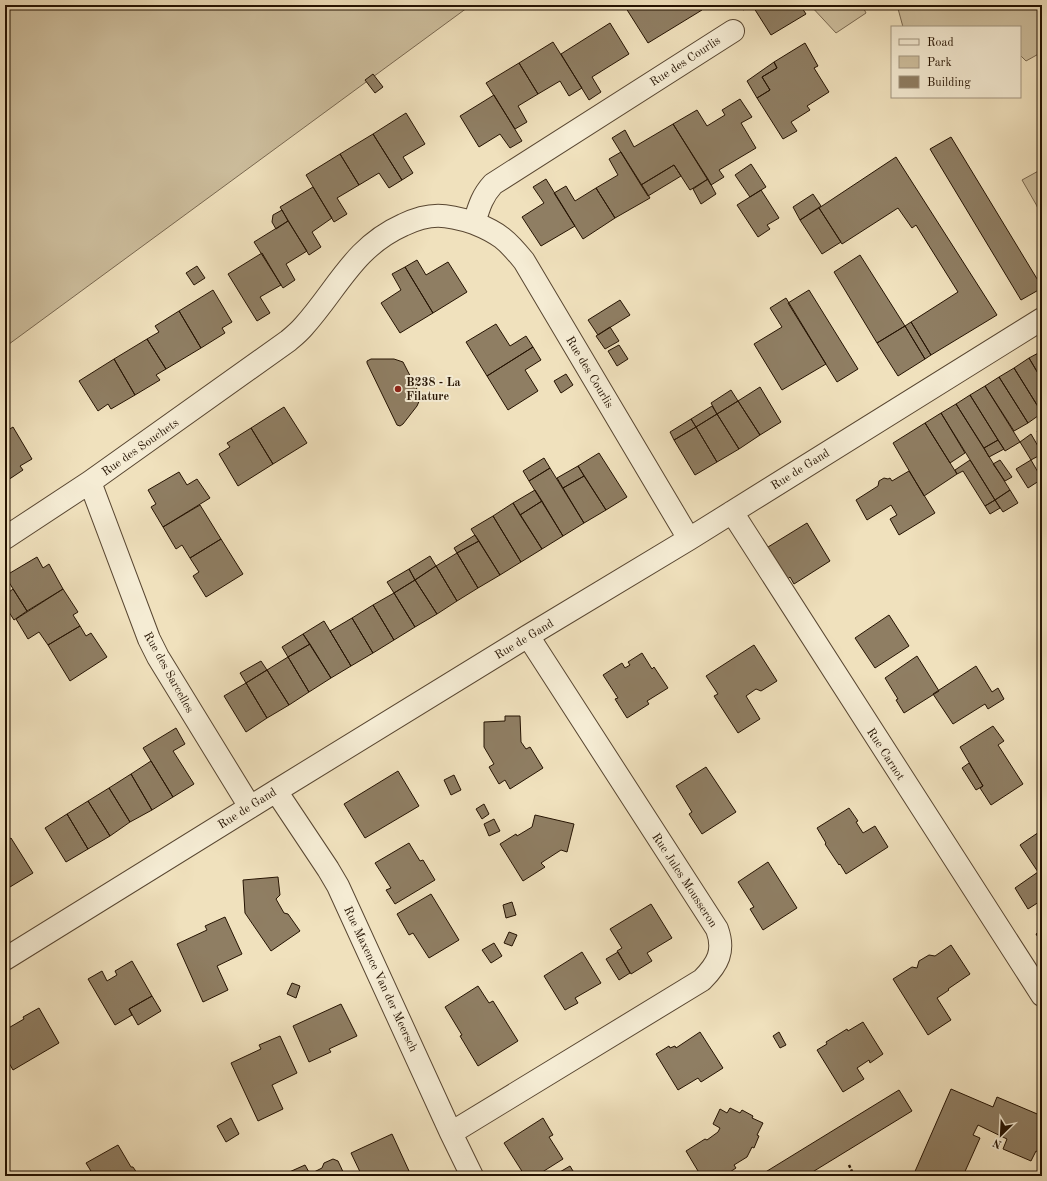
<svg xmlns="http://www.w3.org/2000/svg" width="1047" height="1181" font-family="'Old Standard TT',serif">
<rect width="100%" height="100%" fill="#f0e1bd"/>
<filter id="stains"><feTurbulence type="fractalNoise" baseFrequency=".005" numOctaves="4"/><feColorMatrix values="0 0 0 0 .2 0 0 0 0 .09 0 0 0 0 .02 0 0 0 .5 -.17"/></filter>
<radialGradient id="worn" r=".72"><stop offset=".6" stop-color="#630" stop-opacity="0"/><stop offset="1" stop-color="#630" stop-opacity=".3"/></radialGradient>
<!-- green -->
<path fill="#cdbe9d" stroke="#796850" d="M5,5H471L5,347Z
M810,5H862L866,13L836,33Z
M897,5H1042V52L1026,61L1020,55V27H903Z
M1042,169V203L1037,206L1022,180Z"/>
<!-- building -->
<path fill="#8f7e63" stroke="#251302" d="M624,5H700L702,10L648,43Z
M740,5H800L806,14L771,35L752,5L743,10Z
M610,23L629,54L592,77L601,92L589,100L561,54Z
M553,42L582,88L569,96L560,81L538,94L519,63Z
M805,43L818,66L814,68L829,92L807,106L810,110L791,122L797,131L783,139L757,98L770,90L762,77L777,68L774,62Z
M774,62L777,68L762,77L770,90L757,98L747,81Z
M519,63L538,94L518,106L527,122L515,129L486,83Z
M373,74L383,87L375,93L365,80Z
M494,95L522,141L510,148L500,134L479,147L460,116Z
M740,99L752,117L741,123L756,148L719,170L724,177L711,185L673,124L697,110L707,126L725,115L722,110Z
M406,113L425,144L403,157L413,173L402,180L373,134Z
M673,124L708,179L690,190L674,165L641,185L612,138L625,130L634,147Z
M373,134L402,180L389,188L379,173L359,185L340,154Z
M951,137L1042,287V288L1021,300L930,149Z
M621,152L650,198L615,218L596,188L618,175L609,159Z
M340,154L359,185L337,198L347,214L334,222L306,175Z
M896,157L997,315L931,355L911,322L958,292L916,225L912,228L898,208L842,244L819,208Z
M751,164L766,187L750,197L735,175Z
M674,165L681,176L648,196L641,185Z
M546,179L575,226L541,246L522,217L544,203L533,187Z
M708,179L716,194L701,204L693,189Z
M566,186L575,201L596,188L615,218L583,239L554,193Z
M313,187L332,218L312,232L321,247L309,255L280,207Z
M761,190L779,218L767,225L770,229L758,237L737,205Z
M813,194L821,206L800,220L793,207Z
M1042,203V216L1037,206Z
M819,208L841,242L822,254L800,220Z
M282,210L288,221L276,229L272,222L273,215Z
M288,221L307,251L286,264L295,280L283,288L254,242Z
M262,253L281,285L260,297L270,313L257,321L228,274Z
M860,255L905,326L877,343L834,272Z
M417,260L426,275L448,262L467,292L433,313L405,267Z
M197,266L205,278L194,285L186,273Z
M405,267L433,313L400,333L381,303L401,290L392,274Z
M213,290L232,322L222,328L225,333L201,348L179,311Z
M809,290L858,369L837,382L788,303Z
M786,298L826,364L782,390L754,344L782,327L770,308Z
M620,300L630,315L598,335L588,320Z
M179,311L201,348L166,369L147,339L159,332L155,326Z
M911,322L931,355L925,359L905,326Z
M496,324L510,346L526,336L533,347L487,376L466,342Z
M905,326L925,359L898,376L877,343Z
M610,327L619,341L605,349L596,336Z
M147,339L166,369L156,375L160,380L135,395L114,359Z
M619,345L628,359L617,366L608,351Z
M533,347L541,360L525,370L538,391L508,410L487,376Z
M1042,351V380L1029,358Z
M1029,358L1042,380V413L1014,368Z
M114,359L135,395L111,409L108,404L98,411L79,381Z
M371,359H394L403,362L421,397L417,406L403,424L400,426L397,425L367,363V361Z
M1014,368L1042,413L1028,423L999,377Z
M566,374L573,385L561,393L554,381Z
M999,377L1028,423L1014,431L985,386Z
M985,386L1020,442L1005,451L970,395Z
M760,387L781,422L760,435L738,401Z
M731,390L738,401L717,414L711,403Z
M970,395L998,440L984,448L956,404Z
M738,401L760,435L739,449L717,414Z
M956,404L1010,490L995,500L941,413Z
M712,406L717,414L696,427L691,419Z
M284,407L307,443L273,464L251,428Z
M941,413L965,453L950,463L925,423Z
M717,414L739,449L717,462L696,427Z
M691,419L696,427L674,440L670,432Z
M925,423L957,474L924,496L893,443Z
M13,427L32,459L20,466L23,470L5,482V432Z
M696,427L717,462L695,475L674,440Z
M1042,427V440L1037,431Z
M251,428L273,464L238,486L219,454L230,447L227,443Z
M1031,434L1042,453V454L1031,460L1020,442Z
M998,440L1004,449L989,457L984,448Z
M599,453L627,497L606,510L578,466Z
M544,458L550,468L529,481L523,471Z
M970,460L995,500L985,506L963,471L957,474L955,470Z
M1000,460L1012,477L1005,481L993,464Z
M1031,460L1042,479L1028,488L1016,469Z
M578,466L584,476L563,488L557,478Z
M550,468L584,523L563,536L529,481Z
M909,471L935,513L899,535L890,519L897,515L891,505L867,520L856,500L878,486L879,481L884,478L888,479L890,478L892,481Z
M179,472L187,485L197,479L210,498L163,527L151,507L156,504L148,490Z
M584,476L606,510L584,523L563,488Z
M535,490L542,501L520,515L513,503Z
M1010,490L1018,503L1003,512L995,500Z
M995,500L1000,508L990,514L985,506Z
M542,501L563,536L542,549L520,515Z
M513,503L542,549L521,562L493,516Z
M200,505L221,539L190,558L182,545L176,549L163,527Z
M493,516L521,562L500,575L471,529Z
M807,523L830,561L794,584L790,577L788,579L768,547Z
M475,535L479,541L457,553L454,548Z
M221,539L243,574L206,597L193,576L199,572L190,558Z
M479,541L500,575L478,588L457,553Z
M457,553L478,588L457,601L436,566Z
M430,556L436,566L415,580L409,569Z
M37,557L43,568L49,564L63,589L27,611L5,576Z
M436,566L457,601L437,614L415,580Z
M409,569L415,580L394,593L387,582Z
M415,580L437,614L415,627L394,593Z
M13,589L27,611L14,620L5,606V595Z
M63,589L78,612L73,615L80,626L48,645L39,632L28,639L16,619Z
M394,593L415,627L394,640L373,605Z
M373,605L394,640L373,653L352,618Z
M889,615L909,646L875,668L855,638Z
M352,618L373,653L351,666L330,631Z
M324,621L351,666L331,678L303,634Z
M80,626L86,636L91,633L107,657L70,681L48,645Z
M303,634L310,644L288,657L282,647Z
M310,644L331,678L309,692L288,657Z
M754,645L777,681L761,691L756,689L746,696L760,719L738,733L714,696L718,694L706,676Z
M642,653L652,669L654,667L668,688L647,701L649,704L627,718L615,699L618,698L603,675L622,663L625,668L630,665L628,662Z
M917,656L939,691L904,713L896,700L898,699L885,678Z
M288,657L309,692L289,705L267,670Z
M261,661L267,670L246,683L240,673Z
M976,666L992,692L998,688L1004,699L988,709L985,704L953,724L933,694Z
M267,670L289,705L267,718L246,683Z
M246,683L267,718L246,732L224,696Z
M505,716H520L521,742L526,749L530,747L543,768L510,789L505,780L499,784L489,767L494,764L484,747V722L505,721Z
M993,726L1004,741L998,745L1023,784L991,805L980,788L983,786L960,747Z
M176,728L185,744L173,751L194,784L173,797L143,748Z
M151,761L173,797L152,810L131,774Z
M969,763L983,786L976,790L962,768Z
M706,767L736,812L702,834L689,814L692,812L676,786Z
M398,771L419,806L365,838L344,804Z
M131,774L152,810L130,822L109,788Z
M454,775L461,790L451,795L444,780Z
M109,788L130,822L110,836L88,801Z
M88,801L110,836L88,849L67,814Z
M484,804L489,814L482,819L476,809Z
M849,808L858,821L856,822L863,833L875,826L888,847L846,874L840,864L839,865L825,844L826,843L817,828Z
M67,814L88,849L66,862L45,828Z
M535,815L574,824L567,852L561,850L544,861L541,863L545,867L523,881L500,844L516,834L517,836L532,827Z
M494,819L500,831L489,836L484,824Z
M1042,830V900L1028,909L1015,888L1038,872L1020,845Z
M11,838L33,873L5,890V842Z
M409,843L420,861L423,860L435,880L395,904L386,890L391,888L375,863Z
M768,862L797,908L763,930L750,909L754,907L738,882Z
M278,877L280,895L276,899L284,913L288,914L300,931L271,951L245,913L243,880Z
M431,894L459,940L429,958L413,933L409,935L397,914Z
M512,902L516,915L506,918L503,905Z
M651,904L672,938L647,953L652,961L631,974L617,951L622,948L610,929Z
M225,917L242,954L217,966L228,990L203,1002L177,944L207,930L205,926Z
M1042,930V944L1036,934Z
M509,932L517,935L512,946L504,943Z
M494,943L502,956L491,963L482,950Z
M951,945L970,974L948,989L949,990L937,998L951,1020L928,1035L893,979L912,967L917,968L919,961L929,955L935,956Z
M582,952L601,983L575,998L578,1003L565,1010L544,976Z
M618,952L630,973L619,980L606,959Z
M132,961L152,996L129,1009L132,1015L115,1025L88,979L102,971L107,981L117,975L115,971Z
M292,983L300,986L296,998L287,994Z
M478,986L489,1003L493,1001L518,1041L478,1066L460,1036L462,1035L445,1007Z
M152,996L161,1011L138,1025L129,1009Z
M341,1004L357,1036L329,1049L331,1052L309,1062L293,1026Z
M39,1008L59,1043L13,1070L5,1056V1030L24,1019L23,1017Z
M863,1022L883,1054L870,1063L869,1060L857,1068L864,1079L843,1092L817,1050L827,1044L826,1042L847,1029L848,1031Z
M700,1032L723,1068L701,1082L698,1078L678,1090L656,1054L669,1046L670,1048L675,1046L676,1048Z
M779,1032L786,1045L780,1048L773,1036Z
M280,1036L297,1073L272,1085L283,1109L258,1121L231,1063L261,1049L259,1045Z
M951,1089L993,1107L997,1097L1042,1116V1154L1036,1151L1031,1161L1003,1149L1007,1139L978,1125L973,1135L980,1138L963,1176L956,1175V1176H913Z
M899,1090L912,1111L806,1176H759Z
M730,1108L740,1113L742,1110L753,1116L752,1118L763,1123L757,1135L759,1136L754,1148L752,1147L747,1157L734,1165L736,1168L724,1176H701L686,1151L705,1139L707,1140L718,1132L720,1128L713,1124L720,1109L727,1113Z
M231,1118L239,1134L226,1142L217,1126Z
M543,1118L553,1135L549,1137L563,1159L536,1176H525L504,1143Z
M392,1134L409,1171L397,1176H362L351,1153Z
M118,1145L131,1167H133L139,1176H94L86,1163Z
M333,1159L338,1161L345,1176H288L287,1173L305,1165L310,1174L322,1168L324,1163Z
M570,1166L576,1176H553Z"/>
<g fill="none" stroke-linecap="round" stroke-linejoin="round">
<!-- street casing -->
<g stroke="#584631" stroke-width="24">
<path id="street" d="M90,482L149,639L158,657L250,807
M732,512L1042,995
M5,538L90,482L288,341C294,336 299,332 304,326C338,288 354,247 403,225C430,212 446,214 474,223
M689,539L524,261C507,240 499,233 474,223C479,207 482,196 493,184L733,31
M276,791L328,869L338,886L451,1133L472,1176
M5,959L276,791L528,636L689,539L1042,319
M451,1133L702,980C718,964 725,951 717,929L528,636"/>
</g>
<!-- path -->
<path stroke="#251302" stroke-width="2.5" stroke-dasharray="3 2" stroke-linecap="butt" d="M849,1165L854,1176"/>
<!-- street -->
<use href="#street" stroke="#f5ecd4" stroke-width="22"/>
</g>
<!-- markers -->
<circle fill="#8f2418" stroke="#f5ecd4" stroke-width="1.5" cx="398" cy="389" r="4"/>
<g text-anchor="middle" stroke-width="4" stroke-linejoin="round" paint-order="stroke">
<!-- street labels -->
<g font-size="12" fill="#251302" stroke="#f5ecd4">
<text transform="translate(685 61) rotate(-33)" y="4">Rue des Courlis</text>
<text transform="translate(590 372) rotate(59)" y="4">Rue des Courlis</text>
<text transform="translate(140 447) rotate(-35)" y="4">Rue des Souchets</text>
<text transform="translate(800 469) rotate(-32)" y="4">Rue de Gand</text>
<text transform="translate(524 639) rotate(-31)" y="4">Rue de Gand</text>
<text transform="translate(169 672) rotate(61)" y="4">Rue des Sarcelles</text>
<text transform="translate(886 754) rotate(57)" y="4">Rue Carnot</text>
<text transform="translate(247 808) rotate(-32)" y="4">Rue de Gand</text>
<text transform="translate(685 880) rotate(57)" y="4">Rue Jules Mousseron</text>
<text transform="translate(381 979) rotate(65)" y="4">Rue Maxence Van der Meersch</text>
</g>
<!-- poi labels -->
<g font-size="12" font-weight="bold" fill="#251302" stroke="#f5ecd4" text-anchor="start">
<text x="406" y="386">B238 - La<tspan x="406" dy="14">Filature</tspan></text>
</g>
</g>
<!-- margin -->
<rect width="1047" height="1181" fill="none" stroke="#f0e1bd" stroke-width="20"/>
<rect x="6" y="6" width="1035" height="1169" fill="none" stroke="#251302" stroke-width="2"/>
<rect x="10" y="10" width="1027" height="1161" fill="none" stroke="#251302"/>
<!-- legend -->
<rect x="891" y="26" width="130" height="72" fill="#f5ecd4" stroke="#a29580"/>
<rect x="899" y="39" width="20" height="6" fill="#f5ecd4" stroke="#a29580"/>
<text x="927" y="46" font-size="12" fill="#251302">Road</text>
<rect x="899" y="56" width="20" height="12" fill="#cdbe9d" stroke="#a29580"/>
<text x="927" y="66" font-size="12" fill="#251302">Park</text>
<rect x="899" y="76" width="20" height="12" fill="#8f7e63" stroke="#a29580"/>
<text x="927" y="86" font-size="12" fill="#251302">Building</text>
<!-- north arrow -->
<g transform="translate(1001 1135) rotate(204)" stroke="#f5ecd4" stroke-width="3" paint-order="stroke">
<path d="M0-3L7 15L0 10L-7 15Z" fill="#251302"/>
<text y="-6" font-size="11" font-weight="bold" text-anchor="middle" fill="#251302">N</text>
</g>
<rect width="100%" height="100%" filter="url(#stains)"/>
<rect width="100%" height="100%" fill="url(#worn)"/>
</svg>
